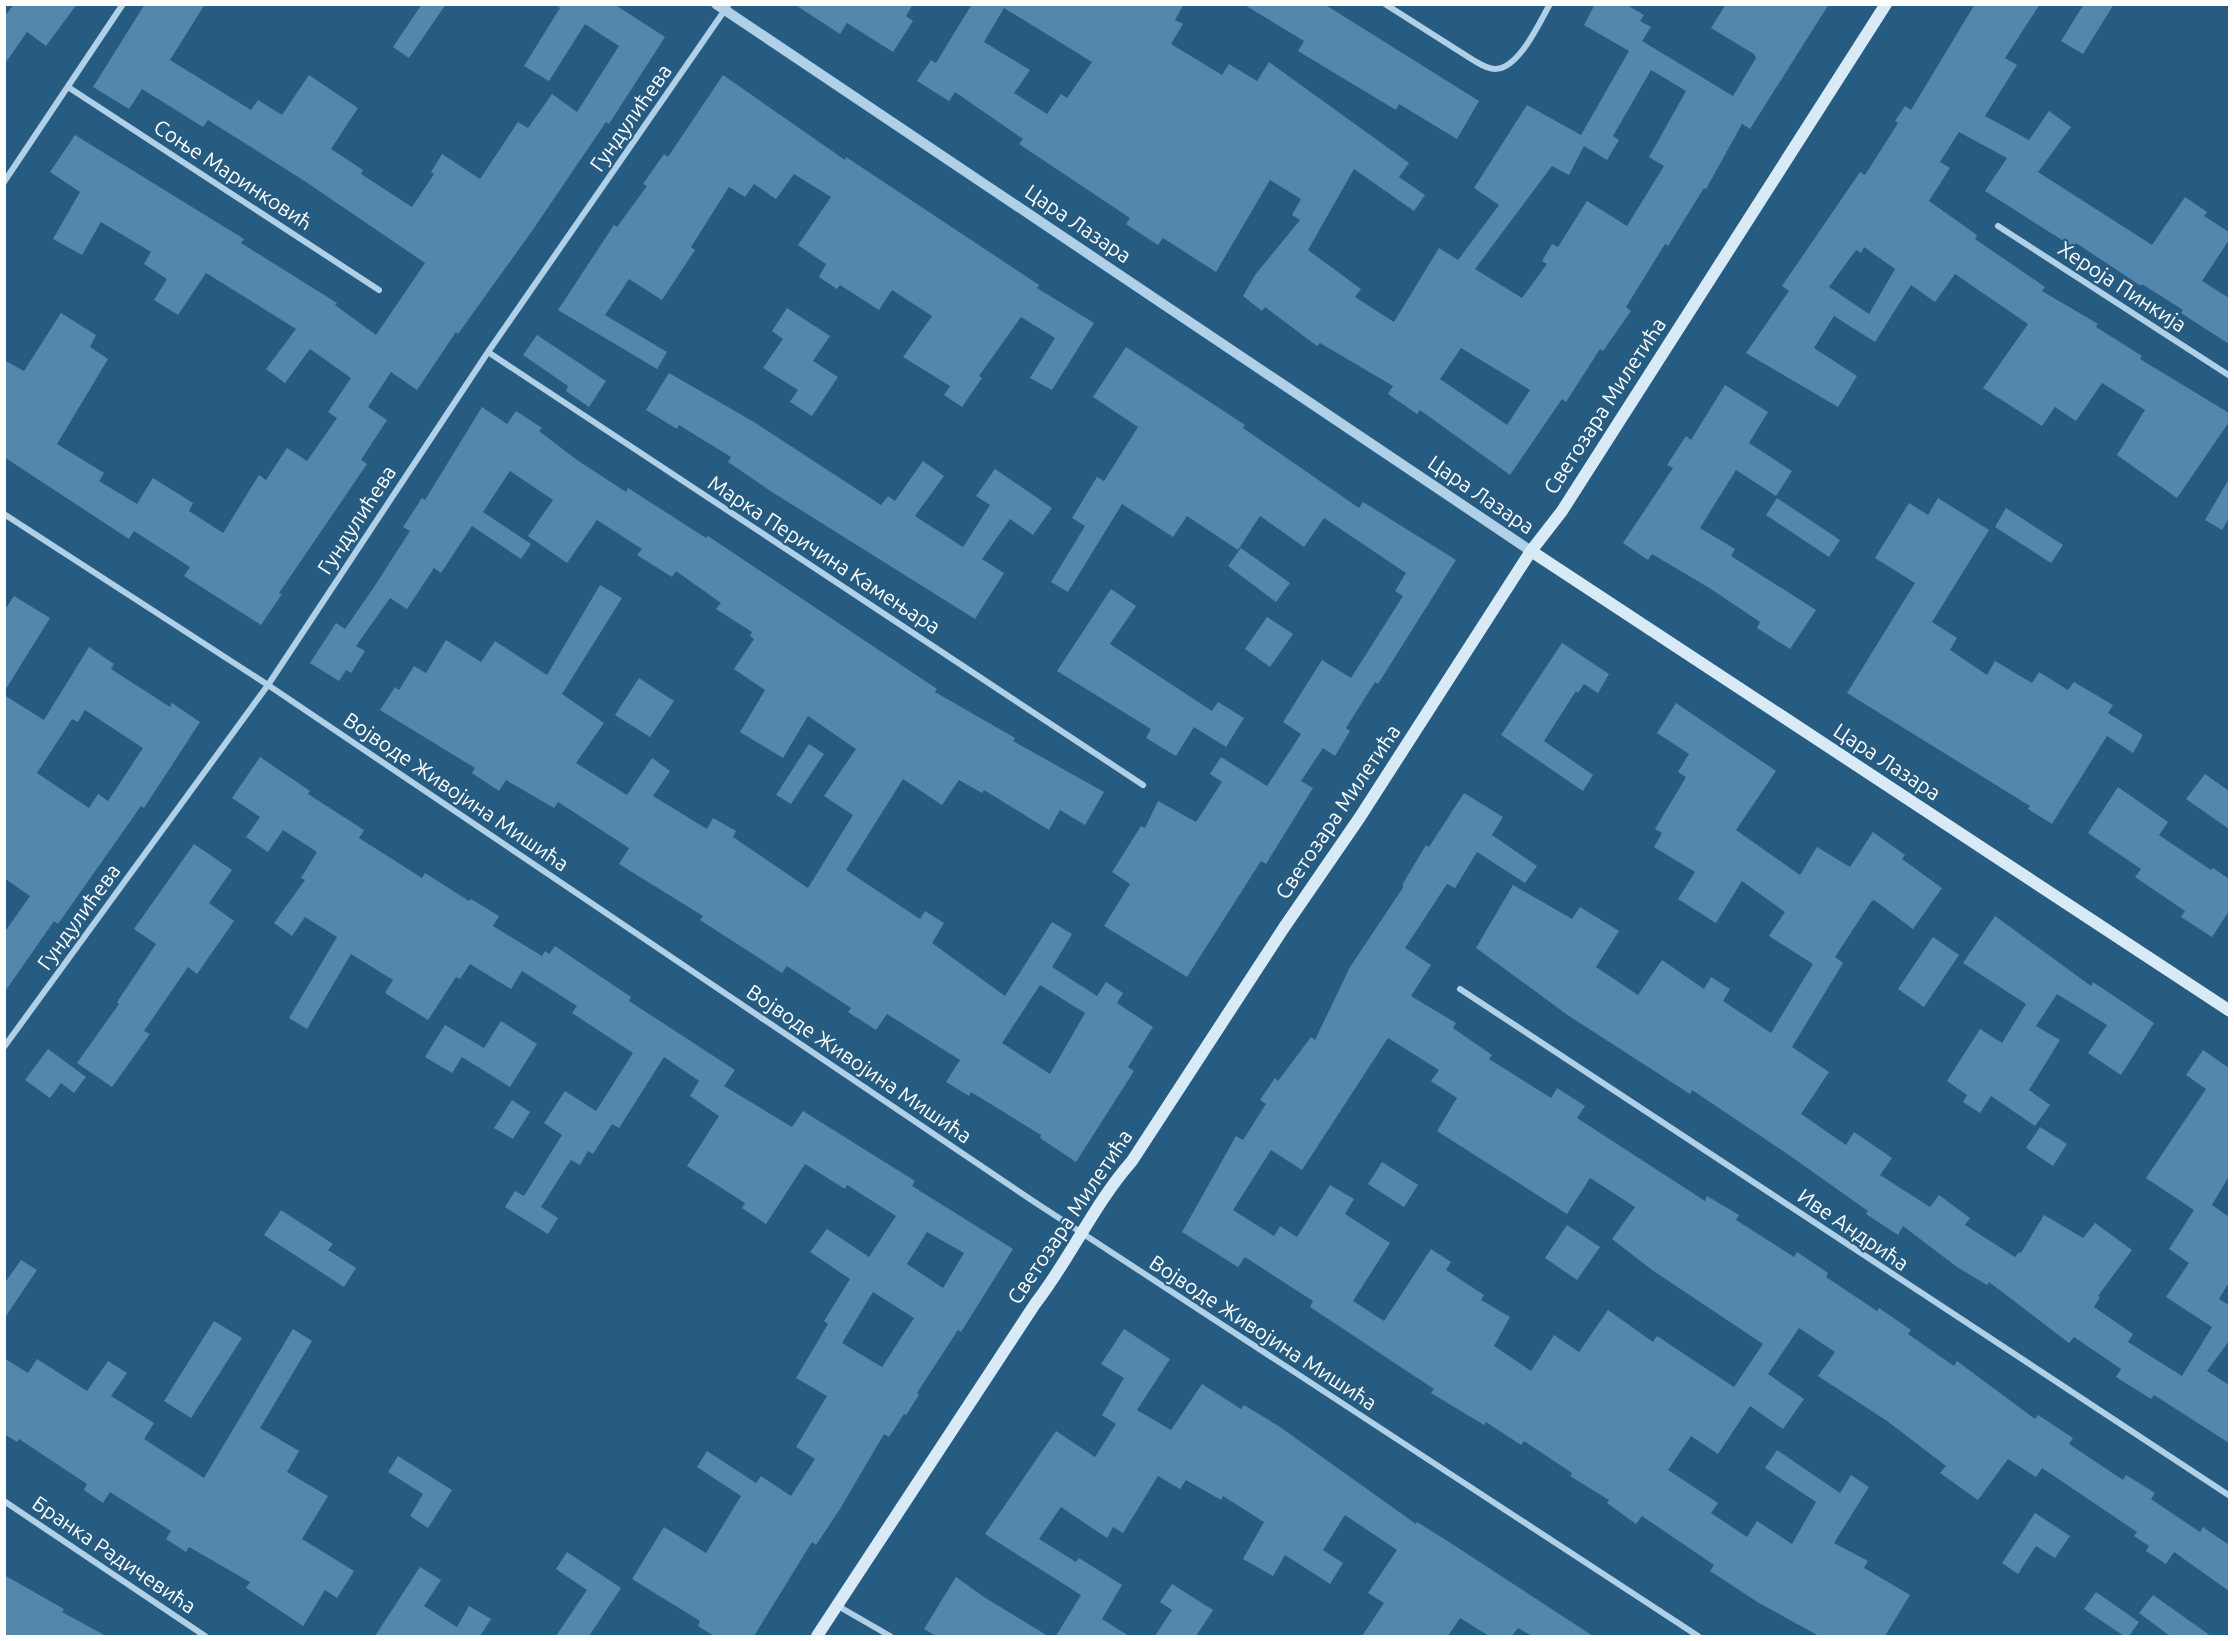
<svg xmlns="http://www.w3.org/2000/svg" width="2234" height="1641" font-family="Ubuntu,sans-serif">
<rect width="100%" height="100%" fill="#275c82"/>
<!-- building -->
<path fill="#5387ac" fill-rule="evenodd" d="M14,4H77L46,46L27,32L4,65V17Z
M145,4H205L170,60L251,110L258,100L282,115L309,75L358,108L331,149L363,170L361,174L412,207L434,174L431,172L442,154L480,179L518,122L528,128L552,94L577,112L619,46L585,24L549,81L524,66L560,8L554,4H614L665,37L609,124L606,122L532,231L458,334L456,332L417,390L391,372L368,407L387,420L361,460L367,464L279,593L282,594L261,625L184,576L190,567L134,531L129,539L4,457V360L24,371L61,313L96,335L90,347L108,359L57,444L104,473L99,481L137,504L153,478L193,503L189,511L223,533L259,475L266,480L287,448L307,461L337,418L328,412L351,378L310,349L285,383L266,369L296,329L206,273L178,315L154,300L167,279L144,264L151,252L101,222L82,255L53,239L80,192L50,172L75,135L244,239L241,243L337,303L335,305L376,335L425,263L306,182L208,120L203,127L142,89L129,109L93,87Z
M422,4H446L409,58L393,47Z
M794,4H913L906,16L913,21L893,52L847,23L840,34Z
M972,4H1184L1175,20L1183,24L1171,44L1222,75L1229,64L1257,81L1269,62L1409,163L1399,177L1425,195L1414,211L1354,169L1308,250L1361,289L1355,297L1394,322L1439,248L1458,260L1499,205L1474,188L1527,105L1581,135L1629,51L1584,25L1595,4H1625L1644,15L1640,21L1651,27L1642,41L1733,96L1756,58L1754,54L1711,28L1726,4H1829L1750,129L1742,124L1706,189L1704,188L1668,246L1665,244L1626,307L1631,311L1603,351L1600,349L1566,402L1562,399L1510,475L1420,410L1417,414L1388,394L1393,386L1320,343L1317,346L1265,307L1262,311L1243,296L1255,275L1300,220L1292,215L1301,199L1270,180L1216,272L1163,238L1158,245L1126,224L1130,218L1019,144L1023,139L955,92L949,101L917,81L931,60L936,63ZM1004,8L1092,62L1067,98L1061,94L1047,114L1014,93L1030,70L984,42ZM1651,70L1686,91L1649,157L1664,166L1627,226L1587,201L1558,247L1552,244L1542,261L1547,264L1522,298L1475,269L1552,166L1569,175L1584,146L1607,160L1619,140L1613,136ZM1461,348L1530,390L1507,425L1440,379Z
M1243,4H1324L1479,101L1457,139L1399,104L1396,110L1298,51L1304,41Z
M1975,4H2040L2005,58L2017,65L1985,116L2029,140L2049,111L2071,127L2038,172L2152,245L2185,197L2207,212L2204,216L2229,232V240L2202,281L2229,298V344L2181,313L2183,310L2142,284L2141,286L2076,243L2073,247L1985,191L2007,158L1959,132L1940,162L1950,168L1929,201L1977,235L1975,239L2045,287L2042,291L2098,324L2096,327L2142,356L2140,359L2229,413V422L2177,498L2117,455L2145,410L2102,383L2076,421L2055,407L2042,426L1983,388L2028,324L1955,274L1935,302L1911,285L1875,342L1834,316L1814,348L1857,376L1838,407L1746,353L1789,291L1782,286L1860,172L1865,175L1898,123L1895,121L1905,106L1911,110ZM1864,247L1895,269L1869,314L1829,287L1856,250L1861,253Z
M2084,4H2114L2083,54L2061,41Z
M723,75L845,160L846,157L1039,285L1037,288L1094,323L1052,390L1030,378L1055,338L1021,317L979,376L982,378L962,407L944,395L950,386L903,357L932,316L892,290L879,310L840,285L837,289L819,277L826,264L798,245L831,197L794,174L776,199L754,184L745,197L729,187L691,247L695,250L662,300L629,279L605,315L667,352L657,369L558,310L614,225L617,227L647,186L643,184L664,154L668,157Z
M787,308L830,336L813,361L838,377L812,416L790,402L798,390L763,368L783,339L772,331Z
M537,335L606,381L589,407L566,391L568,386L523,355Z
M1126,347L1245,425L1243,428L1359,508L1363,502L1456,560L1378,684L1375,682L1346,728L1350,731L1335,756L1323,748L1301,781L1313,788L1266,864L1261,861L1187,977L1104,926L1130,884L1112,872L1141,826L1145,828L1158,801L1196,822L1222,782L1210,774L1221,757L1267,786L1301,734L1283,722L1322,660L1351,678L1403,596L1395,591L1406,573L1324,518L1304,547L1260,516L1238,550L1187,516L1173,537L1122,504L1068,592L1051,582L1085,526L1072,518L1097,477L1104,481L1138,427L1093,397Z
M669,373L754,422L881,505L888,496L895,501L923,461L944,476L915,516L963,547L990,505L976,496L995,469L1052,508L1033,535L1010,519L982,559L1004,573L975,619L772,492L728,462L731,457L679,425L677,429L646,410Z
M1725,385L1768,412L1749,443L1792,471L1776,496L1736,470L1700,528L1735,549L1731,556L1816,610L1790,649L1757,628L1760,622L1711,589L1652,554L1648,560L1623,543L1673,468L1667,465L1686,436L1691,440Z
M482,407L507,424L516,411L542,428L539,431L577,460L626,492L628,488L706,538L708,536L937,689L935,692L1015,738L1013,741L1104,792L1085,825L1060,810L1049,830L984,790L982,793L959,780L942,805L903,779L846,870L920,919L925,911L944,923L932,943L1005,996L1052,922L1072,934L1052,967L1097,996L1106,982L1123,993L1117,1003L1153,1027L1128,1067L1134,1071L1076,1162L1040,1138L1041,1135L971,1092L969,1096L946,1082L960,1060L887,1014L876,1030L848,1012L851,1008L787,966L782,973L700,920L703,916L619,864L629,848L558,802L554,808L506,780L499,791L472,773L475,768L380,710L395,687L399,690L414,666L426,673L446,640L481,662L495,641L547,675L600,585L622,598L562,694L604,723L576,763L627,795L652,758L670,771L653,796L707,829L713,818L736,831L733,837L808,888L853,815L824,796L856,749L808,716L783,758L740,732L765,690L734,669L754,639L750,636L752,632L716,609L721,603L676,571L672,577L637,555L642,549L597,520L567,563L528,536L553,500L510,471L483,512L531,544L521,559L472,526L441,573L434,568L407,609L390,598L356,646L365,651L351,673L346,670L339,681L310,663L336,623L345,629L374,587L410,531L403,527L422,498L425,500ZM1040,985L1085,1013L1050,1074L1002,1043Z
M2229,479V518L2222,530L2205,520Z
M1777,498L1840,540L1829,557L1766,515Z
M1938,498L1989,530L1932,622L1957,638L1950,650L1987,675L1995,661L2032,683L2039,672L2068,690L2074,682L2113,705L2108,713L2143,735L2133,753L2107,736L2052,824L2028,809L2030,806L1847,693L1915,583L1875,558L1909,503L1928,515Z
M2006,508L2063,545L2051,563L1995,527Z
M1241,548L1290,583L1276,602L1228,566Z
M1111,589L1136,606L1110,644L1212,711L1218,702L1244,718L1226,747L1194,727L1176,756L1146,738L1151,729L1057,671Z
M14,596L50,618L4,692V611Z
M1267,617L1293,634L1270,667L1245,649Z
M1562,643L1609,674L1598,693L1584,684L1578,693L1576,691L1544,741L1593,775L1583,791L1501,735Z
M89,647L114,664L111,669L170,707L172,703L200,722L144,808L141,806L58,924L54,921L4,993V933L30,896L4,878V695L44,720ZM85,710L143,748L108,801L98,794L89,808L37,773L72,719L78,722Z
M639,678L674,701L650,737L615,715Z
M1676,703L1776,771L1736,830L1800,875L1817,847L1850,867L1873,832L1905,855L1902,859L1942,888L1913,929L1874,900L1871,902L1835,957L1843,963L1792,1047L1829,1072L1801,1114L1846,1145L1854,1132L1892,1158L1880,1175L1930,1207L1939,1195L1970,1218L1965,1225L2015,1257L2019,1252L2021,1253L2044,1215L2083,1238L2095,1223L2132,1250L2098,1296L2100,1297L2094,1307L2133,1334L2128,1342L2182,1376L2212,1327L2166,1297L2189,1263L2169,1249L2194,1210L2146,1178L2206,1089L2186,1075L2203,1050L2229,1068V1176L2212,1205L2229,1217V1282L2219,1299L2229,1305V1341L2207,1371L2229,1385V1443L2154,1395L2151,1399L2116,1377L2121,1369L2074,1337L2069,1343L1989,1282L1987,1285L1957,1267L1903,1226L1898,1235L1866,1214L1868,1211L1786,1153L1692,1090L1690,1094L1569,1016L1476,948L1513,885L1572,919L1580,907L1619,931L1596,967L1638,995L1662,960L1704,989L1711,977L1730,989L1723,1001L1771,1033L1813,964L1769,936L1785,912L1742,881L1716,923L1678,899L1695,872L1654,847L1662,833L1655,829L1686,777L1678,772L1689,754L1657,733Z
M809,744L824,754L791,804L776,795Z
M260,757L310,791L308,794L364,830L359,838L422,878L425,873L469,901L471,899L499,916L493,926L542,956L545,951L549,954L555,946L631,997L629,1001L735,1070L724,1086L792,1127L803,1111L915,1181L912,1186L1013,1249L961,1332L958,1330L917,1393L919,1395L906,1415L904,1414L889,1437L884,1434L840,1509L816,1545L812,1542L754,1636H714L698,1626L700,1621L632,1579L664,1527L706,1553L741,1496L697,1467L707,1451L756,1483L761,1476L791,1496L815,1459L796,1447L827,1396L796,1378L828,1324L824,1321L850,1279L810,1252L827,1229L869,1257L896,1216L847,1185L845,1189L805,1164L766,1224L742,1208L745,1203L687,1166L719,1116L690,1096L699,1081L664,1057L619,1128L612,1124L593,1154L588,1151L580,1165L571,1160L541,1207L558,1218L548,1234L505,1207L515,1191L524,1196L562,1135L544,1123L565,1091L596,1111L633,1053L572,1013L577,1006L522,971L511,989L470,964L460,979L456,977L428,1020L385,993L393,980L351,954L307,1029L289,1018L337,937L305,917L292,936L274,923L305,880L301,878L317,852L283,830L268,852L246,837L260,817L232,798ZM927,1232L964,1253L943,1288L907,1264ZM873,1292L914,1318L882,1367L842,1343Z
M2205,774L2229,791V829L2186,799Z
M2118,787L2168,822L2159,835L2211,870L2213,868L2229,879V911L2212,937L2181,917L2185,911L2135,877L2141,869L2088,833Z
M1464,793L1503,817L1492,835L1537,866L1525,883L1477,852L1455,888L1447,884L1405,948L1431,965L1411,996L1456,1023L1453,1028L1492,1055L1489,1059L1551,1098L1557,1088L1585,1106L1577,1118L1705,1201L1707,1196L1739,1215L1736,1220L1794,1257L1797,1252L1828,1273L1826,1277L1877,1311L1879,1308L1911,1330L1908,1334L1954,1366L1957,1361L2035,1419L2038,1415L2073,1438L2069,1444L2123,1480L2126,1475L2155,1493L2151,1499L2200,1532L2203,1527L2229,1545V1591L2174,1552L2166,1564L2146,1551L2149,1546L2134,1536L2137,1532L2042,1468L2036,1477L2008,1459L1978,1500L1940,1473L1946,1466L1887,1421L1818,1376L1835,1352L1799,1328L1768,1374L1804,1399L1783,1429L1750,1406L1718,1454L1691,1436L1668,1470L1718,1503L1711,1513L1747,1537L1757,1521L1792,1544L1816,1502L1765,1468L1777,1450L1840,1493L1851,1475L1869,1487L1834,1543L1868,1561L1864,1568L1910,1595L1885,1636H1819L1759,1603L1710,1571L1714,1565L1642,1516L1636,1524L1607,1503L1609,1500L1570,1476L1572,1473L1524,1441L1521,1445L1486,1422L1484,1425L1431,1393L1434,1389L1310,1307L1313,1301L1245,1257L1238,1267L1182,1232L1236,1136L1243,1140L1266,1104L1260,1100L1275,1078L1278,1081L1311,1037L1315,1040L1350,967L1404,886L1402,885L1426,845L1429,847ZM1388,1038L1439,1070L1431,1081L1457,1098L1437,1131L1567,1214L1590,1178L1635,1207L1612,1239L1652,1270L1763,1344L1734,1387L1657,1336L1653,1342L1608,1310L1579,1352L1554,1335L1531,1371L1494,1346L1510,1317L1481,1300L1484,1295L1446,1270L1451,1262L1431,1249L1384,1321L1353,1301L1390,1243L1345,1214L1354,1199L1330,1185L1297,1237L1280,1226L1274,1236L1233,1210L1271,1150L1302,1170Z
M194,844L232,870L209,903L234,921L197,974L188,967L144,1031L150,1034L112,1087L77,1063L119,1004L117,1002L156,944L134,929Z
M1995,916L2091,986L2093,982L2154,1023L2121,1075L2088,1053L2107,1025L2057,994L2036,1026L2060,1040L2029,1090L2050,1105L2035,1126L1991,1096L1980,1113L1963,1102L1967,1095L1947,1081L1980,1029L2002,1043L2026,1004L1963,963Z
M1933,937L1959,955L1924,1007L1898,989Z
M501,1021L537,1044L510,1087L462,1057L452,1073L425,1057L445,1025L484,1048Z
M48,1049L86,1077L74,1093L61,1083L50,1098L25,1080Z
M512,1100L530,1112L513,1139L494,1128Z
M2040,1127L2067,1144L2053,1166L2026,1148Z
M1382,1162L1418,1185L1404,1207L1368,1184Z
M281,1210L333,1244L328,1250L356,1268L344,1287L264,1235Z
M1567,1225L1600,1247L1577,1280L1545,1258Z
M21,1260L37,1270L4,1319V1284Z
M214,1321L242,1338L191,1418L164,1401Z
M293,1329L312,1341L260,1428L299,1451L287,1472L328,1496L302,1539L354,1571L337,1598L325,1590L303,1626L246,1588L250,1582L189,1547L186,1552L166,1539L171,1531L110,1492L103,1503L84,1490L87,1484L19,1439L17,1442L4,1434V1358L28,1373L37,1359L87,1391L108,1361L127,1373L111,1396L154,1423L144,1439L204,1478Z
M1124,1329L1170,1359L1137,1410L1171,1430L1202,1384L1241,1409L1244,1405L1280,1427L1416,1524L1417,1522L1449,1542L1593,1636H1532L1518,1628L1512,1636H1489L1460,1618L1448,1636H1362L1384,1603L1368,1593L1397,1550L1345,1515L1323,1550L1343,1563L1330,1584L1285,1555L1273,1576L1243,1559L1264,1522L1223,1496L1221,1500L1186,1480L1180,1489L1158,1476L1123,1533L1113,1527L1107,1538L1061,1507L1039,1539L1076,1562L1079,1558L1122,1585L1102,1619L1129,1636H1056L1081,1595L985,1534L1056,1431L1095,1457L1116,1424L1102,1415L1124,1378L1101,1364Z
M398,1456L452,1490L428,1528L410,1516L423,1494L388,1472Z
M2035,1513L2070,1536L2055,1558L2036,1546L2018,1574L2002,1563Z
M567,1552L621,1588L589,1636H556L587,1590L556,1569Z
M420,1567L441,1580L424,1606L457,1627L469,1606L491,1619L480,1636H375Z
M4,1575L64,1609L62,1612L106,1636H4Z
M956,1577L984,1597L1048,1636H936L924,1629Z
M1172,1584L1213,1610L1196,1636H1155L1172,1610L1160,1602Z
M2096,1592L2139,1622L2129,1636H2124L2084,1609Z
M2153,1595L2211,1636H2170L2139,1613Z"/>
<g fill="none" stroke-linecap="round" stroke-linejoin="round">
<!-- minor -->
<path stroke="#afd0e6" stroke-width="6" d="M1385,4L1473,60C1480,64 1487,69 1495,69C1519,69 1539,23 1550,4
M68,87L379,290
M4,182L123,4
M1998,226L2230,376
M488,352L1143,785
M4,514L268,685L1033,1201L1698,1636
M1460,989L2230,1496
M4,1047L268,685L488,352L729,4
M4,1501L205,1636
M838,1606L890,1636"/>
<!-- tertiary -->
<path stroke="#afd0e6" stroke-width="10" d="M716,4L1531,551"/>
<!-- secondary -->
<path stroke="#d8eaf6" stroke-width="12" d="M1531,551L2230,1011
M817,1636L1035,1304C1070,1259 1094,1204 1132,1161L1283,929L1360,817L1531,551L1562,511L1886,4"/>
</g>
<g text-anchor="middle" stroke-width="4.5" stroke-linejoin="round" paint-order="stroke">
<!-- street labels -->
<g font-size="21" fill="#fff" stroke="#275c82">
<text transform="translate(631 118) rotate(-55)" y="7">Гундулићева</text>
<text transform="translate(233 175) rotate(33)" y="7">Соње Маринковић</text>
<text transform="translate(1078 224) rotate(34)" y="7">Цара Лазара</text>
<text transform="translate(2122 287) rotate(33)" y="7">Хероја Пинкија</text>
<text transform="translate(1605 406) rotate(-57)" y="7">Светозара Милетића</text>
<text transform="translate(1481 495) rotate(34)" y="7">Цара Лазара</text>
<text transform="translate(357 520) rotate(-57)" y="7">Гундулићева</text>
<text transform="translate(824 555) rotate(33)" y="7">Марка Перичина Камењара</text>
<text transform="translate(1887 762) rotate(33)" y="7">Цара Лазара</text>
<text transform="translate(456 792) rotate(34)" y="7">Војводе Живојина Мишића</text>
<text transform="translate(1338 812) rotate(-56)" y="7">Светозара Милетића</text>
<text transform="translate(79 917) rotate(-54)" y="7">Гундулићева</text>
<text transform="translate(859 1064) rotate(34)" y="7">Војводе Живојина Мишића</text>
<text transform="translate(1070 1217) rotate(-56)" y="7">Светозара Милетића</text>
<text transform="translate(1853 1230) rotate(34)" y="7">Иве Андрића</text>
<text transform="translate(1263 1333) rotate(33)" y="7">Војводе Живојина Мишића</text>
<text transform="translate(114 1555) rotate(34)" y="7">Бранка Радичевића</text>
</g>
</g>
<!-- border -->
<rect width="2234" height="1641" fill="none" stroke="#ffffff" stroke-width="12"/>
</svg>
